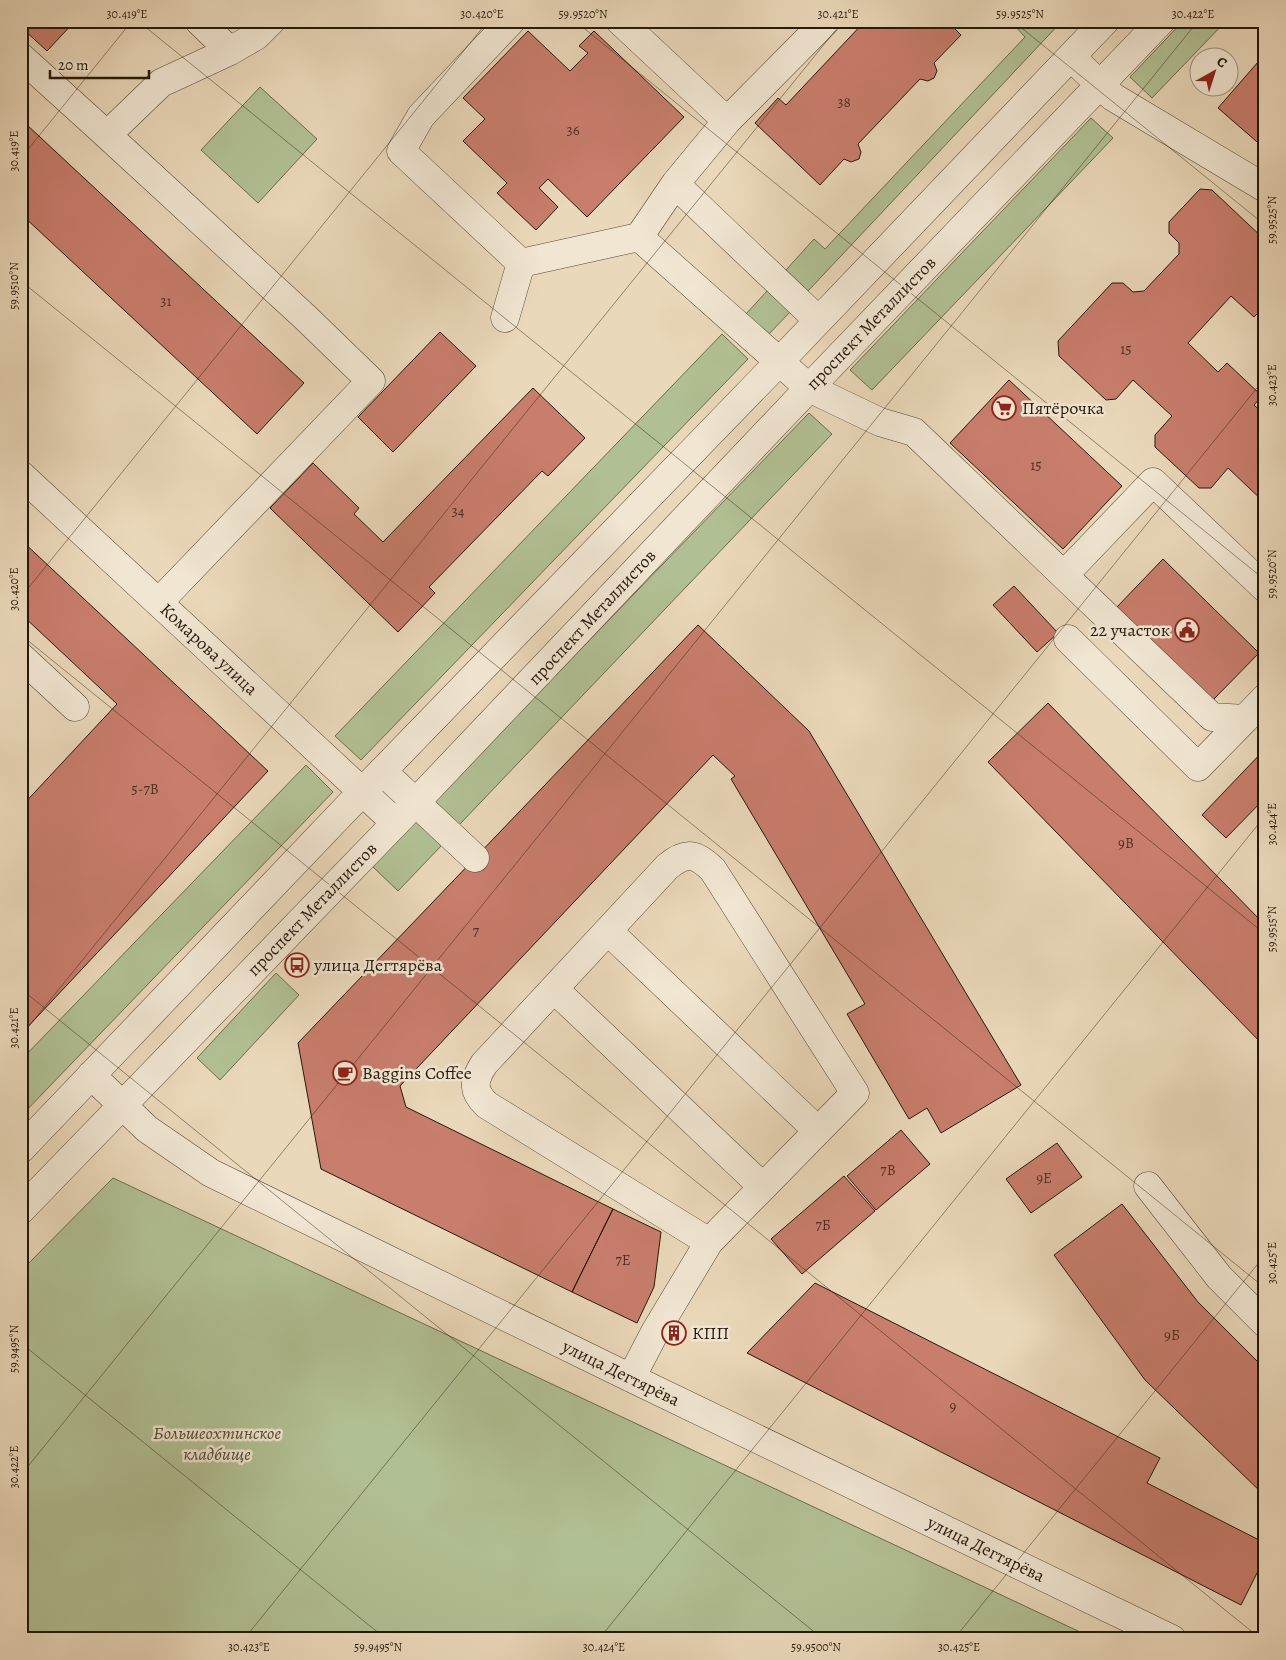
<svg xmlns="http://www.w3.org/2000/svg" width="1286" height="1660" font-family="Alegreya,serif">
<rect width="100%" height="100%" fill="#ead8ba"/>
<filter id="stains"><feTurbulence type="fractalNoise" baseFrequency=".004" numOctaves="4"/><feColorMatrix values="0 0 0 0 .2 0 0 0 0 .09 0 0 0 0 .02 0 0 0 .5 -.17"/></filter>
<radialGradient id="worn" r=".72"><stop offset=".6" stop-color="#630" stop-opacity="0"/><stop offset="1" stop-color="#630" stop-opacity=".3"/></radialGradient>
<!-- green -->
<path fill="#b1c094" stroke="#6b6c4e" d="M1016,21H1062L808,291L786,270L814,239L825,249L1025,37L1013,24Z
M1183,21H1226L1152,98L1130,77Z
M260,87L317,139L258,203L201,150Z
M1091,118L1113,138L872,390L850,370Z
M768,290L791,311L767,336L745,315Z
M722,334L748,359L361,760L335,736Z
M809,413L832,434L459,825L434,801Z
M306,765L333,792L21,1116V1060Z
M416,820L442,845L398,891L372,866Z
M276,973L299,995L220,1080L197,1058Z
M113,1178L1095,1639H21V1271Z"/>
<!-- building -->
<path fill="#c87d6d" stroke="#251809" d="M28,21H75L47,51L22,28Z
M865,21H947L961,35L934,63L937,71L934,78L928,81L920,79L858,144L861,152L859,159L851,162L844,159L820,185L755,123L778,98L786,105Z
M528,31L570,71L588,53L579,46L594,31L684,117L587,217L548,179L539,188L558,207L536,230L497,193L507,183L463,141L485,119L463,98Z
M1265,54V147L1264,148L1218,108Z
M26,124L304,383L257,434L21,214V130Z
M1200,189L1212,190L1265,240V306L1254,317L1231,296L1188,343L1218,372L1227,363L1262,396L1254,405L1265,415V503L1228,468L1211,488H1199L1155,447V435L1172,416L1133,380L1116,399L1106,400L1059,356L1058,341L1112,283H1123L1133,292L1144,291L1179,254V243L1169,233V222Z
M440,332L476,366L393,452L358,417Z
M1009,380L1122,486L1063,549L950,443Z
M533,388L585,438L548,476L542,471L429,587L435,593L398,632L270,508L313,463L359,508L354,514L383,542Z
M21,540L268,771L21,1034V807L117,704L21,614Z
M1163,559L1259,653L1212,701L1116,608Z
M1014,586L1058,633L1037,652L993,605Z
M698,625L809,731L1021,1085L941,1133L927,1108L909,1119L847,1014L865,1004L731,779L735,776L713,755L400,1086L406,1107L613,1209L572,1292L321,1169L298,1043Z
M1048,703L1265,925V1047L988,762Z
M1265,749V798L1226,838L1202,815Z
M901,1130L930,1164L876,1210L847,1176Z
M1057,1143L1082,1177L1031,1213L1006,1179Z
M844,1176L875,1211L802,1274L771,1239Z
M1265,1187V1201L1258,1193Z
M1122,1204L1198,1302L1265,1369V1496L1145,1380L1054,1255Z
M613,1209L661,1232L654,1287L637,1323L572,1292Z
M815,1283L1160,1458L1147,1483L1265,1543V1557L1241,1605L747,1353Z
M669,1321L685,1330L678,1344L662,1336Z"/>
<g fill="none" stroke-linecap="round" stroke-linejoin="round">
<!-- minor casing -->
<g stroke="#564835" stroke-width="29">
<path id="minor" d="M199,21L230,51
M511,21L421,116L401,151L521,263L639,237L675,184
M620,21L727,121
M21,57L107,135
M1071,57L1113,97L1265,188
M639,237L809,388L880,422L914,432L1212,717L1245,719L1265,698
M505,318L521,263
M818,320L675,184L727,121L826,21
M21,475L396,823
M1064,575L1153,482L1265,588
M159,602L371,381L306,318L107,135L161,83L230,51L256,36L271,21
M1068,639L1198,767L1245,719
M21,657L75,707
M382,771L475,858
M608,931L818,1131
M554,989L763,1187
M91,1075L147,1129L211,1173L631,1378L1172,1639
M21,1149L362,792L779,362L1105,21
M1148,1186L1219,1277L1265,1323
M21,1210L416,802L809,388L1161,21
M631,1378L655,1332L709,1242L487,1105C472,1091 473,1081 484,1064L667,867C686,851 696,853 713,870L855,1093L709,1242"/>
</g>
<!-- minor -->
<use href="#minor" stroke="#f1e6d2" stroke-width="28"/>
</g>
<!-- ticks -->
<path fill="none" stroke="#251809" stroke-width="1" stroke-opacity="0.45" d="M138,21L1265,934M575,21L1265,580M1013,21L1265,225M21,158L132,21M21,281L1265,1288M21,597L488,21M21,635L1261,1639M21,989L823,1639M21,1036L843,21M21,1343L386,1639M21,1475L1198,21M244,1639L1265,378M599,1639L1265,816M954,1639L1265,1255"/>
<!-- icons -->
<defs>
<g id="supermarket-ring" transform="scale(1.25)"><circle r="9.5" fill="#f1e6d2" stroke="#8f2418" stroke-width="1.5"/><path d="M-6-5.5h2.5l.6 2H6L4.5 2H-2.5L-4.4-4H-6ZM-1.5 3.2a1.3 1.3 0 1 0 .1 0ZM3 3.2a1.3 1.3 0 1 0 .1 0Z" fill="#8f2418"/></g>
<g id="civic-ring" transform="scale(1.25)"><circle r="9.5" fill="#f1e6d2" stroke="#8f2418" stroke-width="1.5"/><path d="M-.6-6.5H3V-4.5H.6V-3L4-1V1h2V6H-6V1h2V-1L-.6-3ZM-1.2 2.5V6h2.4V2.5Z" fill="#8f2418"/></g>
<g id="bus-ring" transform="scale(1.25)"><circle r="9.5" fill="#f1e6d2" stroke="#8f2418" stroke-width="1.5"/><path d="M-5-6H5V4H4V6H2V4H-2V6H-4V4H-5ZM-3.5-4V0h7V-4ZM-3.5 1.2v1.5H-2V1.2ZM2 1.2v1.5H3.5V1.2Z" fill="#8f2418"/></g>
<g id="cafe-ring" transform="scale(1.25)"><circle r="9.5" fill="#f1e6d2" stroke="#8f2418" stroke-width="1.5"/><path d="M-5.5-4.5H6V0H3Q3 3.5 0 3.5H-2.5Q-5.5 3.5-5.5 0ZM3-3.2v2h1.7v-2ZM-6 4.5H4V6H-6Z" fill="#8f2418"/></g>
<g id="building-ring" transform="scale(1.25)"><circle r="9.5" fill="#f1e6d2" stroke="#8f2418" stroke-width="1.5"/><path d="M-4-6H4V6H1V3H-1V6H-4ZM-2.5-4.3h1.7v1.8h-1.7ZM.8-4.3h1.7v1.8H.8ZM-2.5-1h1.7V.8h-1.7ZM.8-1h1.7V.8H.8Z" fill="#8f2418"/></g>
</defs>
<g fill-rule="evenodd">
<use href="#supermarket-ring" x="1004" y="408"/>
<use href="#civic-ring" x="1187" y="630"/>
<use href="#bus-ring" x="297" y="965"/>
<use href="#cafe-ring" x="345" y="1073"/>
<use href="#building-ring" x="674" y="1333"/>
</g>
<g text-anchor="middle" stroke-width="5" stroke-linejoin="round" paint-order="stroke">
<!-- number labels -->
<g font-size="15" fill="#4e3122">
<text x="844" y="107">38</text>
<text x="573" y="135">36</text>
<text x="166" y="306">31</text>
<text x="1126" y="354">15</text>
<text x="1036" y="470">15</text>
<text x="458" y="516">34</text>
<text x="145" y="794">5-7В</text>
<text x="1126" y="848">9В</text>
<text x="476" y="936">7</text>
<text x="888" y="1175">7В</text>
<text x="1044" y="1183">9Е</text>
<text x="823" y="1230">7Б</text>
<text x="623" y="1265">7Е</text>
<text x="1172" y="1340">9Б</text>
<text x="953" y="1411">9</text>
</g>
<!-- street labels -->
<g font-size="18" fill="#251809" stroke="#f1e6d2">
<text transform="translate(871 323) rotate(-46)" y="6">проспект Металлистов</text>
<text transform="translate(592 617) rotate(-47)" y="6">проспект Металлистов</text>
<text transform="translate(209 649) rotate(43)" y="6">Комарова улица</text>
<text transform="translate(312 909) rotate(-46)" y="6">проспект Металлистов</text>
<text transform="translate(621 1373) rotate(26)" y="6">улица Дегтярёва</text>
<text transform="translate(986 1549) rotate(26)" y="6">улица Дегтярёва</text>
</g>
<!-- poi labels -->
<g font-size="18" fill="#251809" stroke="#f1e6d2" text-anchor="start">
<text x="1022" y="414">Пятёрочка</text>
<text x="1170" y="636" text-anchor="end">22 участок</text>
<text x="314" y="971">улица Дегтярёва</text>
<text x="362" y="1079">Baggins Coffee</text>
<text x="692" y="1339">КПП</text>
</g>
<!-- park labels -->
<g font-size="18" font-style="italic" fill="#4f4a33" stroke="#f1e6d2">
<text x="217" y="1439">Большеохтинское<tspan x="217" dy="21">кладбище</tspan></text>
</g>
</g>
<!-- margin -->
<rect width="1286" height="1660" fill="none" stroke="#ead8ba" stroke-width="55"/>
<!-- north arrow -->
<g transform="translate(1214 72) rotate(39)"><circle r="24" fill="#f1e6d2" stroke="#9f9482"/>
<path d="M0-4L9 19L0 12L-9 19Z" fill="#8f2418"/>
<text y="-8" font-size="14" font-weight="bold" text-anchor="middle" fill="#251809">С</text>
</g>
<!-- scale -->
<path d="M50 70v8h99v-8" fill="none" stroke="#251809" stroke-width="2.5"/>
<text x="58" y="70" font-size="15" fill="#251809" stroke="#f1e6d2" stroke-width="4" paint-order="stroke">20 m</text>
<rect x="28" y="28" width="1230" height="1604" fill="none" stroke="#251809" stroke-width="2"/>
<g font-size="12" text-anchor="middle" fill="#251809">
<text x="127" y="18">30.419°E</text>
<text x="482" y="18">30.420°E</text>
<text x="583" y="18">59.9520°N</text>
<text x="838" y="18">30.421°E</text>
<text x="1020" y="18">59.9525°N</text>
<text x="1193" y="18">30.422°E</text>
<text transform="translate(14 151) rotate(-90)" y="4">30.419°E</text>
<text transform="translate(1272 220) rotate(-90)" y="4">59.9525°N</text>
<text transform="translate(14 286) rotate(-90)" y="4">59.9510°N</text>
<text transform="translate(1272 385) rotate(-90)" y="4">30.423°E</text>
<text transform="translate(1272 574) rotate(-90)" y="4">59.9520°N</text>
<text transform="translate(14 589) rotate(-90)" y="4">30.420°E</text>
<text transform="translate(1272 824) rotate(-90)" y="4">30.424°E</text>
<text transform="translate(1272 929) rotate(-90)" y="4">59.9515°N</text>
<text transform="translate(14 1028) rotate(-90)" y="4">30.421°E</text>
<text transform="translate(1272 1263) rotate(-90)" y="4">30.425°E</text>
<text transform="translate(14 1349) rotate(-90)" y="4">59.9495°N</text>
<text transform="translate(14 1467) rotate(-90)" y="4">30.422°E</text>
<text x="249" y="1651">30.423°E</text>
<text x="378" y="1651">59.9495°N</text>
<text x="604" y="1651">30.424°E</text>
<text x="816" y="1651">59.9500°N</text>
<text x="959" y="1651">30.425°E</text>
</g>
<rect width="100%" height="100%" filter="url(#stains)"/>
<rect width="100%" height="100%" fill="url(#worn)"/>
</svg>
